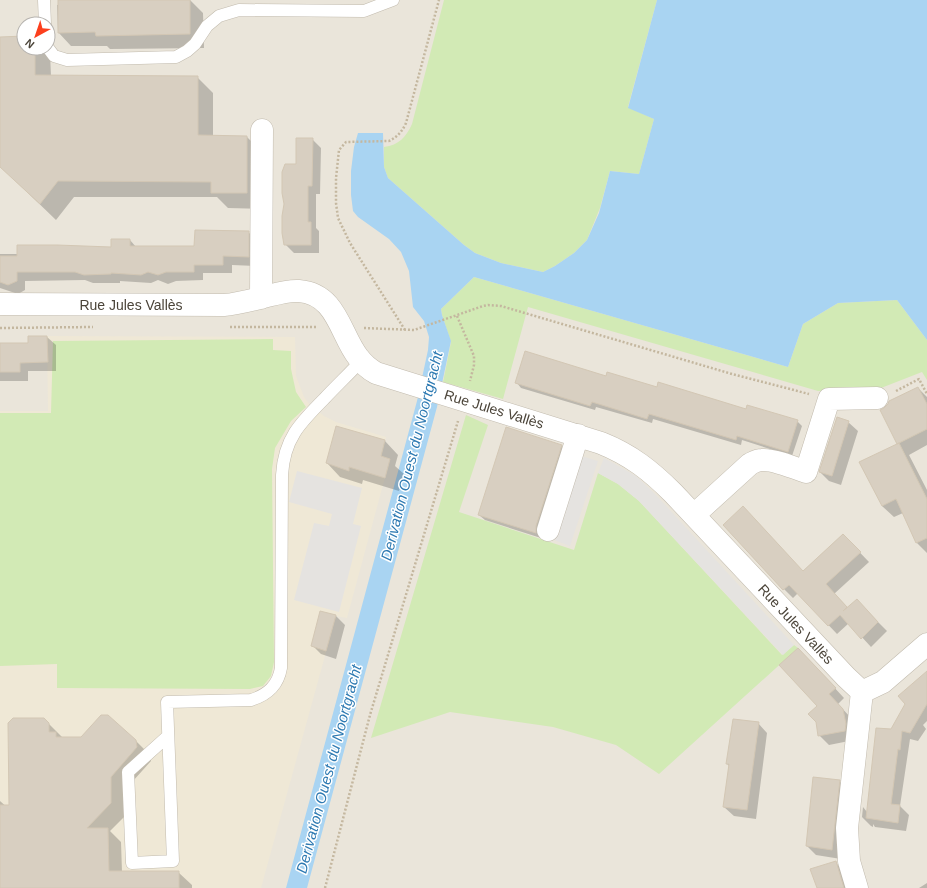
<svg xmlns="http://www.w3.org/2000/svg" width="927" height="888" font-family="Arial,sans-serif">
<rect width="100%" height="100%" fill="#f6f3ec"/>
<!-- residential -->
<path fill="#eae5da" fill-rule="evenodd" d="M0,0H927V888H0ZM24,24H48V48H24Z"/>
<!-- education -->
<path fill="#efe8d6" d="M47,336L295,337L296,376L304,397L310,405L324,416L336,422L386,437L381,456L390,459L347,618L336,616L261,888H0V411H48Z"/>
<!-- green -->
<path fill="#d2eab5" d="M444,0H657L628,107L654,119L639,174L610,171L600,208L587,240L574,253L555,266L543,272L501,263L475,253L464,245L388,178L384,167V147C399,145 406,137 412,124Z
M474,277L788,367L803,324L838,303L897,300L927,340V380L922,372L881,388L818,391L528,307L503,399L443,382L451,342L442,315L441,309Z
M273,339V350L291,351V369L296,392L306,407L291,421L275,448L272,469L274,662L271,676L263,686L250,689L57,688V664L0,666V413H51L53,341Z
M466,415L488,425L459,512L574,550L598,473L618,484L639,501L782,655L794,645L798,648L659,774L616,745L553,727L450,712L371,738Z"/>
<!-- parking -->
<path fill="#e5e3e0" d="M581,456L598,461L570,546L554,540Z
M604,458L636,476L655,494L794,645L783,655L639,501L618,484L598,473Z
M297,471L362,488L353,524L361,526L339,612L294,600L314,523L329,526L332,514L289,502Z"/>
<!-- water -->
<path fill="#a9d4f2" d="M657,0H927V340L897,300L838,303L803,324L788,367L474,277L441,309L442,315L451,341L437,407L307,888H286L417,401L428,350L429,337L424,321L413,307L409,271L401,252L389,239L358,217L353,211L351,195V171L354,147L358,133H383L384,167L388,178L464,245L475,253L501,263L543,272L555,266L574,253L587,240L599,213L610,171L639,174L654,119L628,108Z"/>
<!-- shadow -->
<path fill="#0003" d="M100,0H190L203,13L204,48L110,49L107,46H71L58,32L57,5Z
M24,37V48H45L50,53L51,76L197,77L213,93V136L247,137L263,153L262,209L228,208L217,197H74L56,220L0,166V38Z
M312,139L321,148L320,194H316V228L319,231V253H294L285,244Z
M248,232L258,241L257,266L232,265V273H203V280L176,281L168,284L158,280L151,283L120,281V283H93L85,280L25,281V290L18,294L0,288V254H18L112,248L130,240L136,247H195Z
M47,337L56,345V371H28V381H0V344H29Z
M606,377L658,388L746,410L797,421L802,426L792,456L742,440L741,445L653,419L652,423L596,407L595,410L521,388L517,383Z
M918,388L927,397V445L909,455L927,490V553L916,542L903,513L894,517L882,506L899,444L898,443Z
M848,422L858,431L841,485L829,481L820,472Z
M385,441L398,455L395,466L404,474L399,491L363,480L362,484L340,477L327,463Z
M561,445L567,451L541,538L485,520L479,515Z
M843,535L869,562L834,594L848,608L865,609L887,631L871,647L849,623L837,634L798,593L793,598L784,589Z
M321,612L336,616L345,625L336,659L321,654L312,645Z
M807,658L844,698L838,704L852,719L854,740L829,745L819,735L818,706Z
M927,672V721L923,725L926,729L918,741L910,739L900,806L909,815L906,831L875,827L873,824V827L871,826L862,817L863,807L867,812L892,730Z
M44,719L62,737L136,741L150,755L151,761L124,791V817L110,831L121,842L122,872H178L192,885V888H0V801L10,810Z
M758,723L767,733L756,819L734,816L724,807L729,766L727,764Z
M839,781L848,790L841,859L816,855L807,846Z
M836,863L845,872L850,888H818Z
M927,883V888H919Z"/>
<!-- building -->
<path fill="#d8cfc1" stroke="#d3c7b4" d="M58,0H190V34L96,36L95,32L58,33Z
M24,36V48H35V75L198,76V135L247,136V193H211V182L58,181L40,204L0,167V37Z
M296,138H313L312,186H308V222H311V245H284L282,233V216L284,204L282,193V172L285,164H296Z
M195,230L249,231V257L223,256V265H194V272H166L158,275L148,272L141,275L111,273V274L84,275L75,272H17V281L8,285L0,282V256H17V245H57L111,247V239H130V246H194Z
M28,336H47L48,362L20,363V372H0V343H28Z
M525,351L606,376L607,372L657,387L658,382L746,409L747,405L798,420L788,452L737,436L736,440L649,414L647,419L592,402L590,406L515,383Z
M918,387L927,404V429L897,444L880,410L884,408L888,404L889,401Z
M837,417L849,421L832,476L819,472Z
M336,426L385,440L381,456L390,459L385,478L349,467V471L326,463Z
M506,427L562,445L536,526V533L478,515Z
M899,443L927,499V538L916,543L896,499L882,506L859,462Z
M743,506L803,571L843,534L861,552L826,584L847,607L843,611L857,599L878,622L861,639L840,615L828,626L789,585L783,590L723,525Z
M320,611L336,615L326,651L311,646Z
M798,648L836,688L829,694L843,709L846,724L845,731L818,736L816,722L808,714L817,706L779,665Z
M927,671V704L910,733L902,731L900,750L898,749L891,804L900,805L898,823L866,818L876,728L891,729L905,704L898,696Z
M101,715H108L136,740L137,747L111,777V803L87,828H108L109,871H179V888H0V805H9L8,723L13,718H44L49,723V732H56V737H81Z
M733,719L759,722L747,810L723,807L729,764H726Z
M813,777L840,780L832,850L806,846Z
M836,861L844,888H817L810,869Z"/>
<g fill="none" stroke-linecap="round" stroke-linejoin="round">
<!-- lane casing -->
<g stroke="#c2bbae" stroke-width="13">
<path id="lane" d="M44,0L45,24
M48,48L54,56L67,60L176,57L187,51L195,44L207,26L219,16L239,10L364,11L393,0
M168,736L128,772L132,863L173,861L167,702L251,700C267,695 278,686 281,668L282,475C284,439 300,423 324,399C336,386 349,374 361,361"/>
</g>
<!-- street casing -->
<g stroke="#c2bbae" stroke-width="23">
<path id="street" d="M261,298L262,130
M0,304L224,305C236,304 248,301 260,298C273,295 286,290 299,291C337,294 340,334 358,357C363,364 369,369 376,373L601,443C631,455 651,471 673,493L846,677L862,692
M694,515L750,464C754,462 757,460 762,460C773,459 795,468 806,472L829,399L877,398
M548,530L578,435
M862,692L883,682L927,644
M857,888L849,861L847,828L862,692"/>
</g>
<!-- path -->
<path stroke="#c4b79f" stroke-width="2.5" stroke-dasharray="2 2" stroke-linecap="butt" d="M457,316L474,356V365L470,381
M230,327H317
M0,328L93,327
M364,328L414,330L483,306L488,305L501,306L732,374L809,394
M405,330L350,243L338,218L336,203V178L339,150L346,142L389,141C397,137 402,132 406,123L439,0
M896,391L919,379L927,394
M325,888L370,715L458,421"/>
<!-- lane -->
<use href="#lane" stroke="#fff" stroke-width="12"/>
<!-- street -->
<use href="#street" stroke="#fff" stroke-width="22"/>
</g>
<g text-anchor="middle" stroke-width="3" stroke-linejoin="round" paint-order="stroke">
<!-- street labels -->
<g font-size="14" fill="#4b4439" stroke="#fff">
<text x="131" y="310">Rue Jules Vallès</text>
<text transform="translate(494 409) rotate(17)" y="5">Rue Jules Vallès</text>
<text transform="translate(796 624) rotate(47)" y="5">Rue Jules Vallès</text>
</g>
<!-- water labels -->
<g font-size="15" font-style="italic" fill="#2e7ab2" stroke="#fff">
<text transform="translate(412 456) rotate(-76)" y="5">Derivation Ouest du Noortgracht</text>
<text transform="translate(329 769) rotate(-75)" y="5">Derivation Ouest du Noortgracht</text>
</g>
</g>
<!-- north arrow -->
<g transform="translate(36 36) rotate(220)"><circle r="19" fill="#ffffff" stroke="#b7b4b0"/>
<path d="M0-3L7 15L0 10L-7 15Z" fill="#fc3f1d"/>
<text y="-6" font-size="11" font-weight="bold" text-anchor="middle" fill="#4b4439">N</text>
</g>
</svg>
